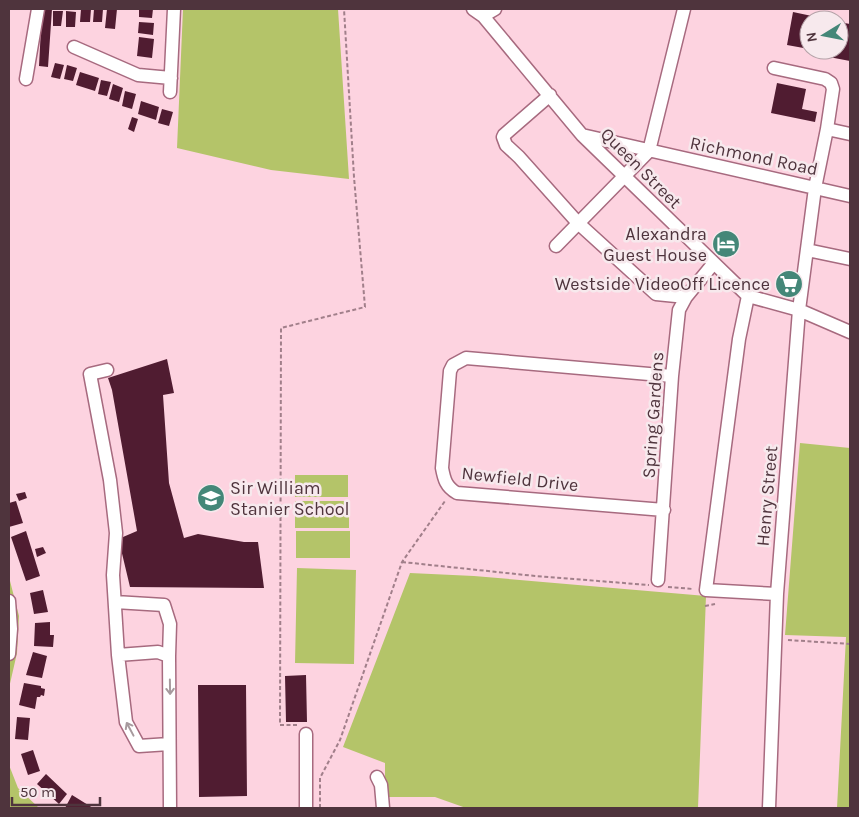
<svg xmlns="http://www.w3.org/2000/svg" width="859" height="817" font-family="Karla,sans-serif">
<rect width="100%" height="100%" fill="#fdd3e0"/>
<!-- green -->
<path fill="#b4c469" d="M183,9H338L349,179L271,170L177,148Z
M800,443L850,448V808H837L846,637L785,635Z
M295,475H348V497H295Z
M295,501H349V528H295Z
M296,531H350V558H296Z
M297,568L356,570L354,664L295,663Z
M410,573L474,576L706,596L698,808H466L435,797H385V763L343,747Z
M9,577L19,616L17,653L9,688Z
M9,765L18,788L39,808H9Z"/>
<!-- building -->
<path fill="#501c31" d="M42,9H52L48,67L39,66Z
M81,9H91L90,22H80Z
M94,9H103L102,22H93Z
M107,9H117L115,29L105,28Z
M139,9H153L152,18L139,17Z
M53,11H63L61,26H53Z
M66,11L76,12L75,27H66Z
M793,12L826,19L809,20V49L787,45Z
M139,22L154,23L153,35L138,33Z
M839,22L850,24V61L829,57V54L816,51L839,50Z
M139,37L154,39L152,58L137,56Z
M55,63L64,65L60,79L51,77Z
M67,65L77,68L73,81L64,79Z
M80,72L99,78L95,91L76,85Z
M101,80L111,82L107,96L98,94Z
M777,83L806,89L802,109L817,112L815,122L771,113Z
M113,84L123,88L119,102L109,99Z
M125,91L136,94L132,109L122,106Z
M141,101L159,107L156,120L138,114Z
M162,109L173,112L169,126L158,123Z
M132,117L138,119L134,132L128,129Z
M786,275L795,277L793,291L788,294L783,293Z
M167,359L174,393L163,395L169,483L184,538L198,534L244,542H258L264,588L130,587L120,545L123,537L137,531L112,390L108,378Z
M25,492L27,498L19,501L16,494Z
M16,501L23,523L9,527V503Z
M26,531L40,576L26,581L11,537Z
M43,547L46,553L37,557L35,549Z
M43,590L48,612L34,614L30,593Z
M50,622V635H54L53,647L34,646L35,623Z
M33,652L47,656L42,678L26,675Z
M306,675L307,722H286L285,676Z
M24,683L41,686V688L45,689L44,696L41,695L40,697H37L35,709L19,705Z
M198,685H246L247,796L199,797Z
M17,717L30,718L28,740L15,739Z
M33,750L40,771L28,775L21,754Z
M46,774L67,794L59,804L37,784Z
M72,795L93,808H65Z"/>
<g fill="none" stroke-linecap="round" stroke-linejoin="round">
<!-- minor casing -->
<g stroke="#a76a7f" stroke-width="15">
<path id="minor" d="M473,9L483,16L582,135L748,296L799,310L850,332
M483,16L495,9
M74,47L138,75L171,78
M26,79L38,9
M170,92L174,9
M550,95L504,135L503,137L506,145L519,157L578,223L656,294L686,297
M827,129L850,134
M582,135L850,196
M649,151L684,9
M556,246L649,151
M807,250L850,259
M748,296L739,339L706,590L777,594
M107,370L90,374L110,480L116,533L113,575L118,655L126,722L139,746L169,744
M664,510L457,493C446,487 444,479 442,468L450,371L453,365L466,358L672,376
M658,580L672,376L679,310L686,297L713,264
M9,601L11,629L9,654
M115,602L164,605L170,624L169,656
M118,655L158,652L169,656L170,808
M306,734V808
M377,777L381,785L383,808
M769,808L777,594L799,310L815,188L827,129L833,89L831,83L825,79L774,68"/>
</g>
<!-- path -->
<path stroke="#a17f8a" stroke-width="2" stroke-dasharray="4 2.5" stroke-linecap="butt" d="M402,562L535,576L649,585
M668,587L693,589
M705,606L715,604
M788,640L850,644
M297,725H280L281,328L365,307L354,177L344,9
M320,808V778L340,740L402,562L445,501"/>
<!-- minor -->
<use href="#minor" stroke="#fff" stroke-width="12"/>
</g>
<!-- one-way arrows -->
<defs><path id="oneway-shaft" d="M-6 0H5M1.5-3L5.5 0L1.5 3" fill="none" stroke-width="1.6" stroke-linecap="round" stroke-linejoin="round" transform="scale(1.25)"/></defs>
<g stroke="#a79a9e">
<use href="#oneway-shaft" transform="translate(170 687) rotate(89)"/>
<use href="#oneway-shaft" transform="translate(130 729) rotate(-118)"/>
</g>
<!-- icons -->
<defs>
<g id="hotel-disc" transform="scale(1.4375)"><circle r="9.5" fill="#448778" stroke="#f7e9ed"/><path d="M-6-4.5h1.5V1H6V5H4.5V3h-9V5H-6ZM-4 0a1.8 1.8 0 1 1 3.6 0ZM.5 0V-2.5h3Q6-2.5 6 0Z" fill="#fff"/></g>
<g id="supermarket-disc" transform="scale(1.4375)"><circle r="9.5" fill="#448778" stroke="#f7e9ed"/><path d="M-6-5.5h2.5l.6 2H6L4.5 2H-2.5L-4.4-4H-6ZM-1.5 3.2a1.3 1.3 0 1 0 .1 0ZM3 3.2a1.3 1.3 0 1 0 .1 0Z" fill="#fff"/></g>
<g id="school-disc" transform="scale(1.4375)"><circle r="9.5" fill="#448778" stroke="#f7e9ed"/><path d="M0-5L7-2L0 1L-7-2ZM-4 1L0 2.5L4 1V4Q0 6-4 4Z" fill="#fff"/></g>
</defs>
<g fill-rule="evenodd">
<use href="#hotel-disc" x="726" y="244"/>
<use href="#supermarket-disc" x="789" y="284"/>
<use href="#school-disc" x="211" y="498"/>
</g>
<g text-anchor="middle" stroke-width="5" stroke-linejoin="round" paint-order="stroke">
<!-- street labels -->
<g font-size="18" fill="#4f343d" stroke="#f7e9ed">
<text transform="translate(754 156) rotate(12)" y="6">Richmond Road</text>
<text transform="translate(641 168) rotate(45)" y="6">Queen Street</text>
<text transform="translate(653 415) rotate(-86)" y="6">Spring Gardens</text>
<text transform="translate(520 479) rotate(6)" y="6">Newfield Drive</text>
<text transform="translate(767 496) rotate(-85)" y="6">Henry Street</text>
</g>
<!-- poi labels -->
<g font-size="18" fill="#4f343d" stroke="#f7e9ed" text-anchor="end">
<text x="707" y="240">Alexandra<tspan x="707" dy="21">Guest House</tspan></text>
<text x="770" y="290">Westside VideoOff Licence</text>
<text x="230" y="494" text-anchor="start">Sir William<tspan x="230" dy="21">Stanier School</tspan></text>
</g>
</g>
<!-- border -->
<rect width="859" height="817" fill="none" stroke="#4f343d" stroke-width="20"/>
<!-- north arrow -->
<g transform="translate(824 35) rotate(260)"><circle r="24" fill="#f7e9ed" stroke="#b4a1a7"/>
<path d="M0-4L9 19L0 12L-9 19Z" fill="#448778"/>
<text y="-8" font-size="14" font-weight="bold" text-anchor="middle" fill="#4f343d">N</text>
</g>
<!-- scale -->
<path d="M12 797v8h88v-8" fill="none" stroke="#4f343d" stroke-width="2.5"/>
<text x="20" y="797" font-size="15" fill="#4f343d" stroke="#f7e9ed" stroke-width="4" paint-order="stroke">50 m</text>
</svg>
